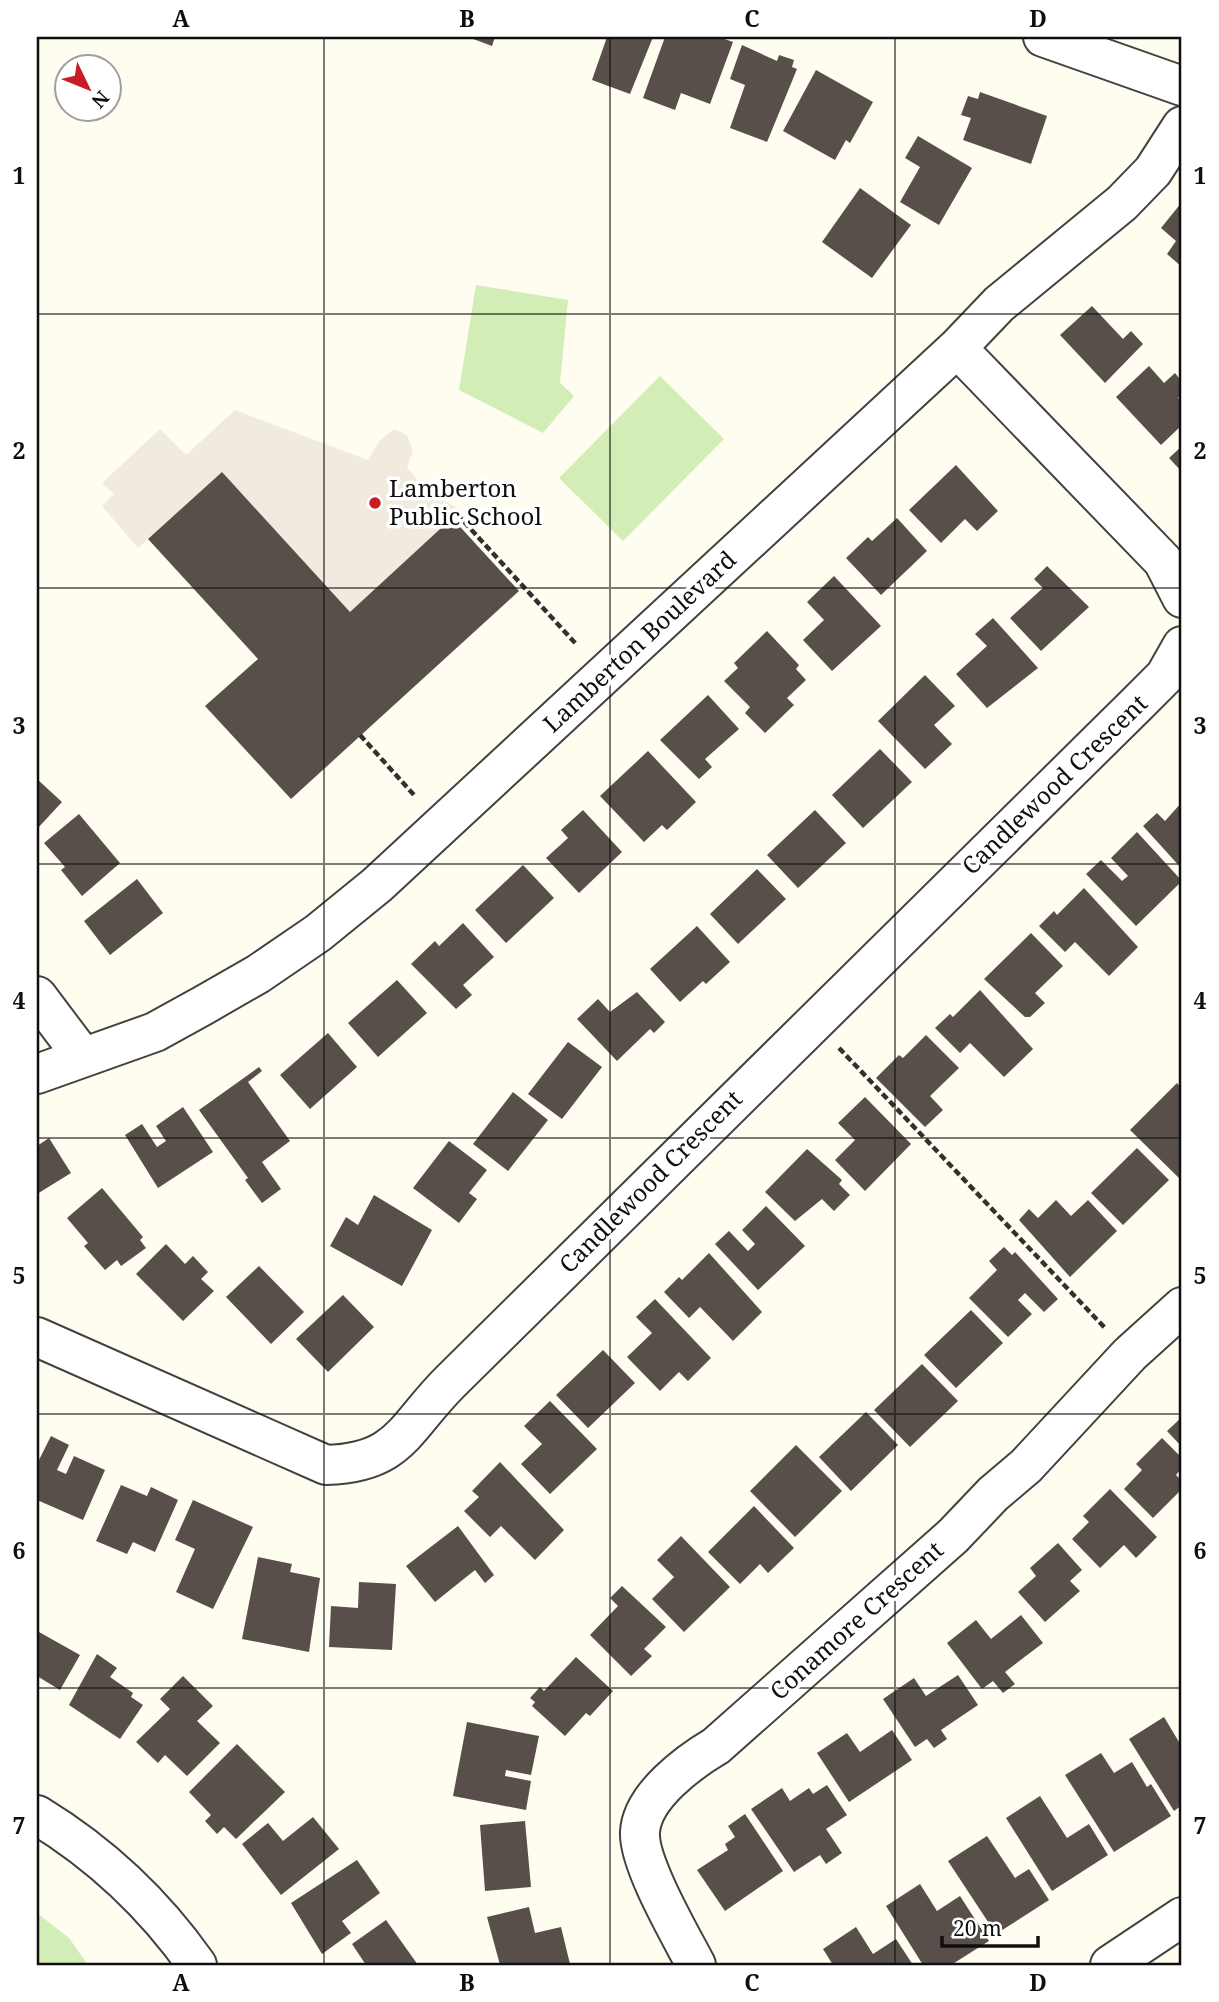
<svg xmlns="http://www.w3.org/2000/svg" width="1219" height="2002" font-family="'Noto Serif',serif">
<rect width="100%" height="100%" fill="#fffcf0"/>
<!-- green -->
<path fill="#d3edb7" d="M476,285L568,300L560,383L574,396L543,433L459,390Z
M660,376L724,439L623,541L559,478Z
M37,1913L69,1938L88,1965H37Z"/>
<!-- plaza -->
<path fill="#f0ebde" d="M235,410L368,460L379,441L394,429L407,435L413,451L407,467L424,489L462,511L350,612L222,472L138,548L102,506L114,494L102,483L160,429L186,455Z"/>
<!-- building -->
<path fill="#584f4a" d="M468,37H495L492,46Z
M607,37H653L630,94L592,80Z
M665,37H719L733,42L710,104L681,93L675,110L643,98Z
M742,45L777,61L779,55L794,60L792,67L797,69L767,142L730,128L745,85L730,79Z
M816,70L873,102L850,143L846,140L835,160L783,131Z
M980,92L1047,116L1031,164L963,140L971,118L961,115L968,96L978,99Z
M918,136L972,168L939,225L900,202L920,167L905,158Z
M860,188L911,225L872,278L822,242Z
M1182,202V267L1167,254L1176,241L1161,228Z
M1092,306L1123,339L1131,331L1143,344L1105,383L1060,335Z
M1149,366L1164,383L1175,373L1182,382V394L1178,398L1182,402V425L1161,445L1116,397Z
M1182,446V472L1169,458Z
M956,465L998,511L977,531L965,519L941,543L909,510Z
M222,472L350,612L452,518L519,591L291,799L205,706L258,659L148,539Z
M897,518L927,551L881,595L846,558L868,537L872,541Z
M1047,566L1089,607L1041,651L1010,618L1043,588L1034,579Z
M834,576L881,626L832,671L803,640L824,620L807,602Z
M993,618L1038,668L987,708L956,674L987,646L975,634Z
M767,631L799,665L796,669L806,680L787,698L794,705L765,733L745,713L750,707L724,681L738,668L734,663Z
M925,675L955,706L934,725L952,744L925,769L878,721Z
M708,695L739,729L705,759L712,767L699,779L660,740Z
M880,749L912,782L863,828L832,795Z
M648,751L696,802L667,830L662,825L644,842L600,796Z
M37,779L62,802L37,829Z
M1182,802V869L1143,826L1157,813L1165,821Z
M583,810L622,852L579,893L546,858L568,838L561,830Z
M815,810L846,843L798,888L767,855Z
M79,814L120,863L82,896L61,870L65,867L44,843Z
M1137,832L1182,881L1136,926L1086,874L1101,860L1122,881L1128,876L1111,858Z
M523,865L554,898L506,943L475,910Z
M757,869L786,899L738,944L710,914Z
M137,879L163,913L110,955L84,921Z
M1084,888L1138,947L1109,976L1075,942L1065,952L1039,926L1054,911L1057,915Z
M463,923L494,957L463,985L472,995L456,1009L411,964L435,941L439,946Z
M697,926L730,962L706,984L703,981L680,1002L650,969Z
M1031,933L1063,966L1035,993L1045,1003L1030,1017H1025L984,979Z
M397,980L427,1013L378,1057L348,1023Z
M980,990L1033,1049L1004,1077L970,1043L960,1053L935,1028L950,1014L953,1017Z
M637,992L665,1022L654,1033L650,1029L617,1061L577,1019L598,999L610,1012Z
M328,1033L357,1067L310,1109L280,1075Z
M926,1035L959,1068L930,1096L943,1110L925,1127L876,1078L899,1055L903,1058Z
M568,1042L602,1067L562,1119L528,1094Z
M259,1067L262,1071L248,1082L290,1141L262,1162L281,1189L262,1203L245,1180L248,1178L199,1110Z
M1177,1083L1182,1089V1174L1179,1178L1130,1130Z
M513,1092L548,1120L508,1171L473,1144Z
M865,1097L911,1144L865,1191L835,1160L855,1140L838,1123Z
M183,1107L213,1152L158,1188L125,1135L142,1124L157,1147L166,1141L156,1126Z
M49,1138L71,1173L37,1194V1146Z
M449,1141L487,1170L469,1193L477,1199L459,1223L413,1188Z
M1137,1148L1169,1180L1123,1225L1091,1193Z
M807,1149L842,1180L839,1184L850,1195L834,1211L822,1199L795,1221L765,1192Z
M102,1188L143,1237L140,1240L146,1248L121,1266L117,1260L105,1270L84,1246L88,1243L67,1218Z
M374,1195L432,1230L402,1286L330,1246L346,1217L358,1225Z
M1056,1200L1071,1216L1088,1200L1117,1231L1070,1277L1019,1220L1029,1209L1038,1218Z
M766,1206L805,1246L758,1290L715,1244L729,1231L748,1251L755,1244L742,1230Z
M166,1244L185,1264L193,1256L208,1272L201,1279L214,1291L183,1321L136,1274Z
M1004,1247L1012,1255L1015,1252L1058,1299L1044,1312L1025,1293L1018,1300L1032,1314L1008,1337L969,1298L997,1270L989,1261Z
M709,1253L762,1312L733,1341L700,1307L689,1318L664,1292L679,1277L682,1280Z
M259,1266L304,1312L271,1344L226,1297Z
M343,1295L374,1327L328,1372L296,1339Z
M655,1299L711,1358L688,1381L679,1372L660,1391L627,1357L652,1333L636,1317Z
M971,1310L1003,1343L956,1388L924,1355Z
M603,1350L635,1383L588,1428L556,1395Z
M922,1364L958,1401L910,1447L874,1410Z
M550,1401L597,1449L550,1494L521,1464L542,1444L524,1426Z
M866,1412L898,1445L851,1491L819,1457Z
M1182,1417V1447L1167,1431Z
M51,1436L69,1445L57,1470L66,1474L74,1456L105,1470L83,1520L37,1500V1464Z
M1162,1438L1182,1458V1468L1176,1475L1182,1481V1489L1153,1518L1124,1489L1142,1470L1136,1464Z
M796,1445L842,1491L795,1537L750,1491Z
M500,1462L564,1530L535,1560L501,1526L490,1537L464,1511L479,1497L472,1491Z
M121,1485L147,1496L151,1487L178,1500L155,1552L133,1542L127,1554L96,1541Z
M1110,1489L1157,1537L1136,1558L1124,1545L1100,1568L1072,1539L1089,1522L1083,1516Z
M193,1500L253,1527L213,1609L176,1592L195,1549L175,1540Z
M754,1506L794,1548L768,1573L760,1564L740,1584L708,1552Z
M458,1526L494,1575L485,1583L475,1570L435,1602L406,1566Z
M681,1536L730,1587L684,1632L652,1599L674,1577L657,1560Z
M1058,1543L1082,1570L1070,1581L1080,1591L1045,1622L1018,1592L1036,1576L1030,1568Z
M258,1557L292,1564L290,1572L320,1578L309,1652L242,1639Z
M359,1582L396,1584L392,1650L329,1647L331,1606L358,1608Z
M622,1586L666,1627L644,1649L652,1656L631,1676L590,1635L618,1606L610,1598Z
M1021,1615L1043,1643L1005,1672L1015,1684L1003,1693L993,1681L982,1689L947,1643L976,1620L991,1639Z
M39,1632L80,1655L60,1690L37,1676Z
M97,1654L117,1668L110,1677L133,1693L131,1697L143,1705L120,1739L69,1705Z
M576,1657L613,1691L590,1716L586,1713L565,1736L532,1706L535,1702L530,1698L540,1687L544,1691Z
M958,1675L978,1705L941,1730L947,1739L934,1748L927,1739L915,1747L883,1699L914,1678L926,1696Z
M183,1676L213,1706L197,1721L220,1743L187,1776L165,1755L158,1763L136,1742L170,1709L160,1699Z
M1164,1717L1182,1747V1805L1174,1811L1129,1739Z
M467,1722L539,1736L531,1775L506,1770L505,1776L531,1781L526,1810L453,1796Z
M892,1730L912,1760L849,1802L817,1753L847,1733L860,1752Z
M237,1744L285,1792L236,1839L224,1827L217,1834L205,1821L211,1815L189,1792Z
M1101,1753L1114,1773L1132,1762L1147,1787L1151,1784L1171,1816L1114,1852L1065,1775Z
M827,1785L847,1815L826,1829L842,1853L826,1864L820,1855L794,1872L751,1809L782,1788L790,1801L809,1788L813,1794Z
M1040,1796L1067,1838L1089,1824L1108,1855L1052,1891L1006,1818Z
M745,1814L783,1871L725,1911L697,1870L728,1850L725,1844L735,1837L728,1826Z
M313,1817L339,1849L281,1895L242,1844L268,1823L283,1841Z
M525,1821L531,1887L485,1891L480,1825Z
M987,1836L1015,1878L1029,1869L1049,1900L996,1934L948,1861Z
M357,1860L380,1893L342,1921L351,1933L322,1954L291,1903Z
M920,1884L937,1911L960,1896L989,1941L951,1965H923L886,1906Z
M529,1907L535,1933L561,1927L570,1964L500,1965L487,1917Z
M386,1920L418,1965H366L352,1944Z
M856,1927L873,1954L896,1939L913,1965H833L823,1949Z"/>
<g fill="none" stroke-linecap="round" stroke-linejoin="round">
<!-- minor casing -->
<g stroke="#424242" stroke-width="42">
<path id="minor" d="M1043,37L1182,86
M957,348L1163,561L1182,598
M37,996L83,1057
M37,1074L155,1032L204,1005L258,974L318,933L377,885L957,348L999,304L1122,203L1153,171L1182,126
M37,1337L326,1465C400,1463 404,1428 450,1382L1138,703L1165,676L1182,646
M37,1815C101,1854 154,1904 197,1965
M696,1965C681,1936 638,1863 640,1832C642,1796 689,1762 716,1746L953,1536L993,1494L1026,1466L1130,1354L1182,1307
M1110,1965L1182,1917"/>
</g>
<!-- path -->
<path stroke="#313131" stroke-width="4.5" stroke-dasharray="7 3.5" stroke-linecap="butt" d="M457,514L576,644
M360,735L414,795
M839,1048L1105,1328"/>
<!-- minor -->
<use href="#minor" stroke="#fff" stroke-width="38"/>
</g>
<!-- grid -->
<path fill="none" stroke="#0f0f0f" stroke-width="2" stroke-opacity="0.55" d="M324,37V1965M610,37V1965M895,37V1965M37,314H1182M37,588H1182M37,864H1182M37,1138H1182M37,1414H1182M37,1688H1182"/>
<!-- markers -->
<circle fill="#c81d27" stroke="#fff" stroke-width="2.5" cx="375" cy="503" r="7"/>
<g text-anchor="middle" stroke-width="7" stroke-linejoin="round" paint-order="stroke">
<!-- poi labels -->
<g font-size="24" fill="#0f0f0f" stroke="#fff" text-anchor="start">
<text x="389" y="497">Lamberton<tspan x="389" dy="28">Public School</tspan></text>
</g>
<!-- street labels -->
<g font-size="24" fill="#0f0f0f" stroke="#fff">
<text transform="translate(640 642) rotate(-43)" y="8">Lamberton Boulevard</text>
<text transform="translate(1055 785) rotate(-44)" y="8">Candlewood Crescent</text>
<text transform="translate(651 1182) rotate(-45)" y="8">Candlewood Crescent</text>
<text transform="translate(857 1621) rotate(-42)" y="8">Conamore Crescent</text>
</g>
</g>
<!-- border -->
<rect width="1219" height="2002" fill="none" stroke="#ffffff" stroke-width="77"/>
<!-- north arrow -->
<g transform="translate(88 88) rotate(133)"><circle r="33" fill="#ffffff" stroke="#9f9f9f" stroke-width="2"/>
<path d="M0-5L12 26L0 18L-12 26Z" fill="#c81d27"/>
<text y="-10" font-size="19" font-weight="bold" text-anchor="middle" fill="#0f0f0f">N</text>
</g>
<!-- scale -->
<path d="M942 1936v10h96v-10" fill="none" stroke="#0f0f0f" stroke-width="3.5"/>
<text x="953" y="1936" font-size="21" fill="#0f0f0f" stroke="#ffffff" stroke-width="5" paint-order="stroke">20 m</text>
<rect x="38" y="38" width="1142" height="1926" fill="none" stroke="#0f0f0f" stroke-width="2.5"/>
<g font-size="23" text-anchor="middle" font-weight="bold" fill="#0f0f0f">
<text x="181" y="27">A</text>
<text x="467" y="27">B</text>
<text x="752" y="27">C</text>
<text x="1038" y="27">D</text>
<text x="19" y="184">1</text>
<text x="1200" y="184">1</text>
<text x="19" y="459">2</text>
<text x="1200" y="459">2</text>
<text x="19" y="734">3</text>
<text x="1200" y="734">3</text>
<text x="19" y="1009">4</text>
<text x="1200" y="1009">4</text>
<text x="19" y="1284">5</text>
<text x="1200" y="1284">5</text>
<text x="19" y="1559">6</text>
<text x="1200" y="1559">6</text>
<text x="19" y="1834">7</text>
<text x="1200" y="1834">7</text>
<text x="181" y="1991">A</text>
<text x="467" y="1991">B</text>
<text x="752" y="1991">C</text>
<text x="1038" y="1991">D</text>
</g>
</svg>
